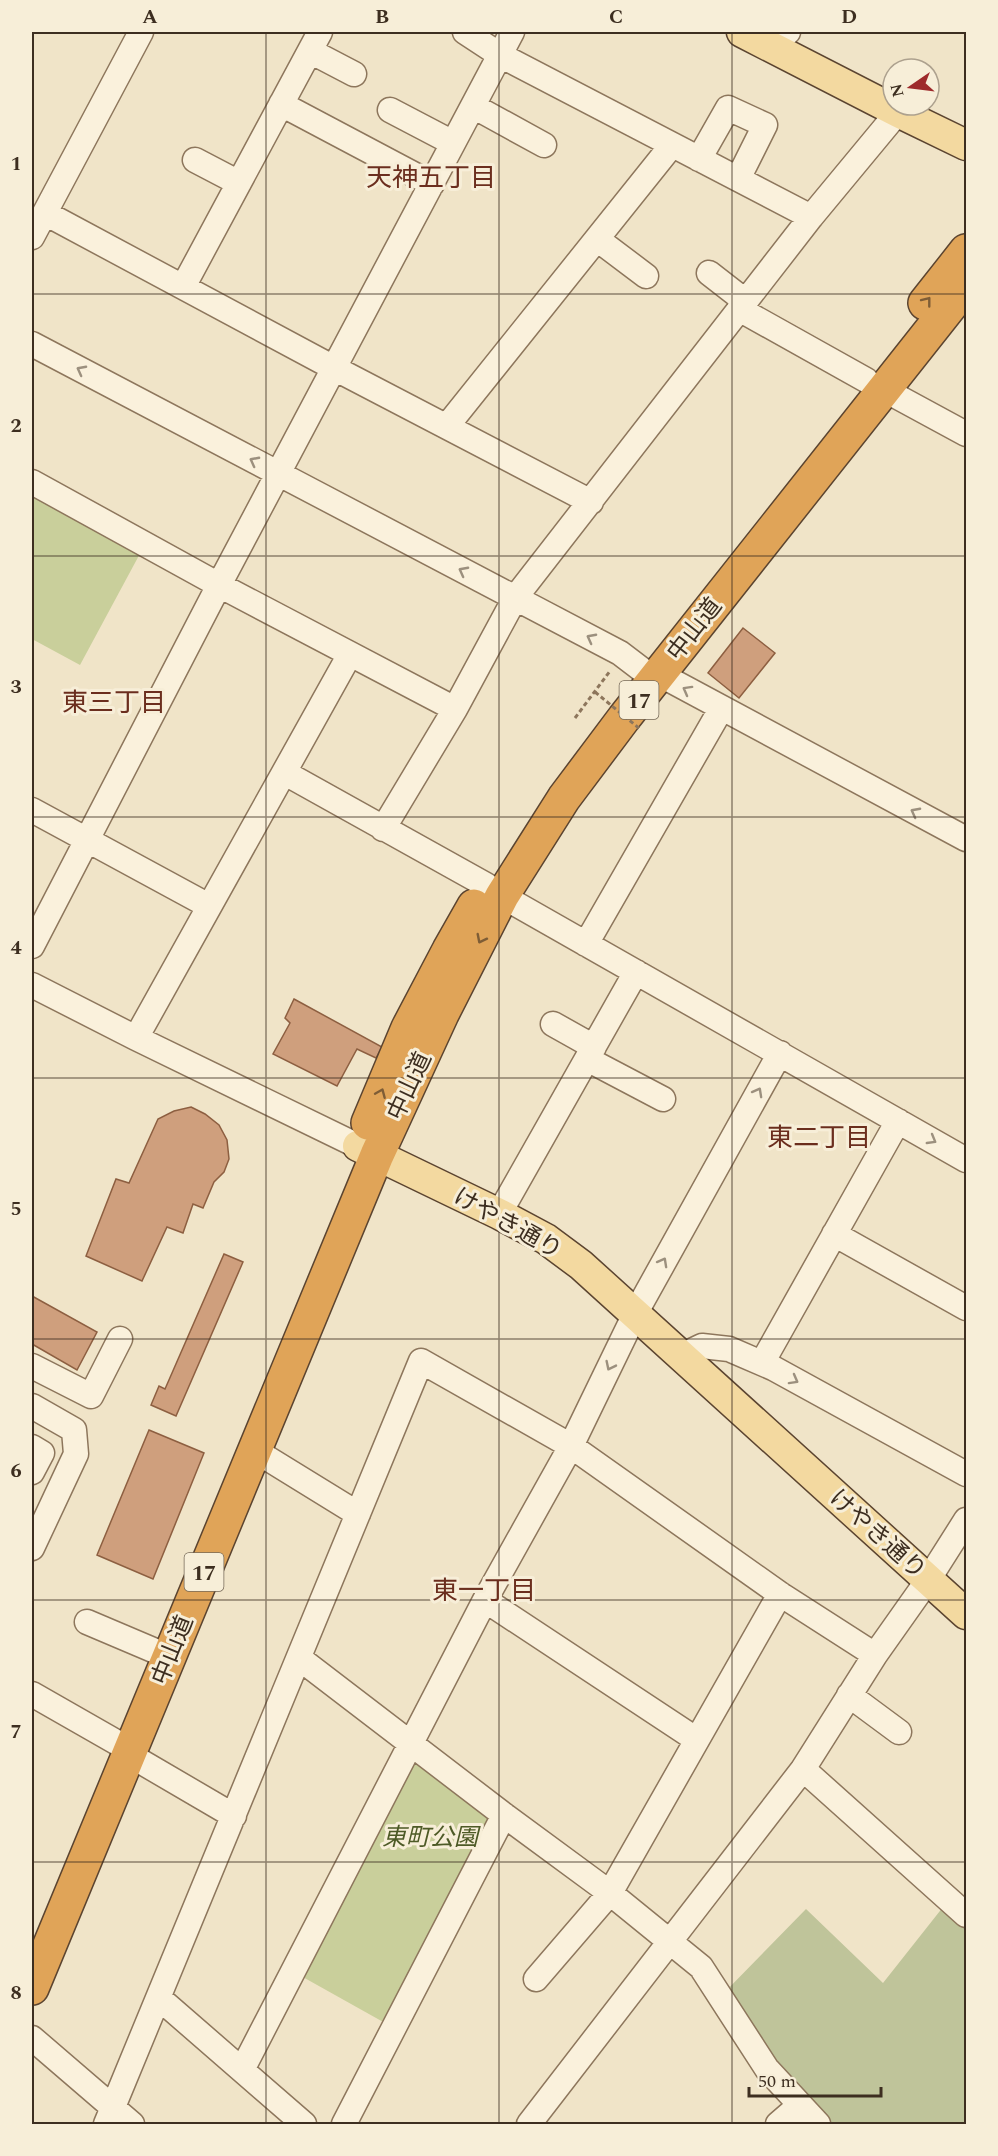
<svg xmlns="http://www.w3.org/2000/svg" width="998" height="2156" font-family="Spectral,'Noto Sans JP',serif">
<rect width="100%" height="100%" fill="#f0e4c8"/>
<!-- green -->
<path fill="#c9cf9b" d="M32,490L143,548L80,665L32,639Z
M415,1760L494,1815L385,2023L301,1976Z"/>
<!-- cemetery -->
<path fill="#bfc49a" d="M947,1902L966,1918V2124H818L721,1996L806,1909L883,1983Z"/>
<!-- building -->
<path fill="#cf9f7d" stroke="#8d5f41" stroke-width="1.5" d="M743,628L775,653L739,698L708,673Z
M294,999L382,1047L376,1058L357,1049L337,1086L273,1054L290,1023L285,1018Z
M191,1107L205,1114L219,1125L227,1140L229,1159L224,1172L214,1182L203,1208L193,1204L183,1233L167,1227L142,1281L86,1256L116,1179L129,1183L158,1119L174,1111Z
M224,1254L243,1262L176,1416L151,1405L159,1386L165,1389Z
M32,1296L97,1332L77,1370L32,1344Z
M149,1430L204,1453L153,1579L97,1555Z"/>
<g fill="none" stroke-linecap="round" stroke-linejoin="round">
<!-- minor casing -->
<g stroke="#8d765c" stroke-width="27">
<path id="minor" d="M465,32L500,55L811,217
M770,48L788,32
M310,51L354,74
M281,104L432,184
M473,106L544,145
M390,110L453,143
M699,159L728,108L765,125L738,179
M195,160L239,183
M45,213L334,368L591,502
M32,237L141,32
M597,239L646,276
M709,273L745,301
M183,287L320,32
M739,309L866,380
M32,344L620,653L641,669
M883,389L966,434
M447,426L672,145
M32,482L219,585L455,709
M659,674L966,839
M285,773L486,885
M32,810L209,906
M383,829L455,709L515,598L811,217L898,112
M502,896L966,1160
M586,944L721,709
M32,946L219,585L512,32
M32,985L136,1038L358,1146
M553,1024L594,1047
M136,1038L350,654
M587,1059L663,1099
M499,1214L636,972
M834,1234L966,1308
M681,1356L702,1346L729,1349L773,1368L966,1474
M762,1363L898,1121
M32,1366L91,1396L120,1339
M32,1406L74,1430L76,1454L32,1548
M32,1447L42,1453L32,1472
M254,1450L358,1514
M485,1600L697,1740
M87,1622L153,1650
M299,1658L504,1815L610,1893L701,1967L767,2069L818,2124
M32,1694L116,1742
M849,1695L899,1732
M128,1754L234,1816
M803,1769L966,1915
M536,1979L610,1893L780,1594
M159,1998L304,2124
M32,2038L132,2124
M242,2070L485,1600L571,1446L635,1314L780,1053
M106,2124L421,1361L571,1446L780,1594L875,1655
M344,2124L504,1815
M529,2124L803,1769L875,1655L928,1580L966,1520
M778,2124L800,2105"/>
</g>
<!-- major casing -->
<g stroke="#5b4430" stroke-width="33">
<path id="major" d="M742,32L898,112L966,145
M358,1146L499,1214L546,1239L581,1265L966,1614"/>
</g>
<!-- highway casing -->
<g stroke="#5b4430" stroke-width="36">
<path id="highway" d="M925,303L966,251
M368,1123L408,1028L449,950L474,906
M32,1988L377,1155L442,1014L502,896L564,798L624,718L966,286"/>
</g>
<!-- path -->
<path stroke="#8d765c" stroke-width="3" stroke-dasharray="4.5 3" stroke-linecap="butt" d="M575,718L610,671"/>
<!-- minor -->
<use href="#minor" stroke="#faf1dc" stroke-width="24"/>
<!-- major -->
<use href="#major" stroke="#f3d9a0" stroke-width="30"/>
<!-- highway -->
<use href="#highway" stroke="#e0a458" stroke-width="33"/>
<!-- path-bridge -->
<path stroke="#8d765c" stroke-width="3" stroke-dasharray="4.5 3" stroke-linecap="butt" d="M595,692L640,729"/>
</g>
<!-- one-way arrows -->
<defs><path id="oneway-chevron" d="M-2-3.5L2.5 0L-2 3.5" fill="none" stroke-width="1.6" stroke-linecap="round" stroke-linejoin="round" transform="scale(1.5)"/></defs>
<g stroke="#7e5d36">
<use href="#oneway-chevron" transform="translate(927 301) rotate(-52)"/>
<use href="#oneway-chevron" transform="translate(481 939) rotate(117)"/>
<use href="#oneway-chevron" transform="translate(381 1093) rotate(-67)"/>
</g>
<g stroke="#9c907e">
<use href="#oneway-chevron" transform="translate(81 370) rotate(-152)"/>
<use href="#oneway-chevron" transform="translate(254 461) rotate(-152)"/>
<use href="#oneway-chevron" transform="translate(463 571) rotate(-152)"/>
<use href="#oneway-chevron" transform="translate(591 638) rotate(-152)"/>
<use href="#oneway-chevron" transform="translate(687 690) rotate(-151)"/>
<use href="#oneway-chevron" transform="translate(915 812) rotate(-152)"/>
<use href="#oneway-chevron" transform="translate(758 1092) rotate(-61)"/>
<use href="#oneway-chevron" transform="translate(932 1140) rotate(30)"/>
<use href="#oneway-chevron" transform="translate(663 1262) rotate(-61)"/>
<use href="#oneway-chevron" transform="translate(610 1366) rotate(116)"/>
<use href="#oneway-chevron" transform="translate(794 1380) rotate(29)"/>
</g>
<!-- grid -->
<path fill="none" stroke="#3d2e20" stroke-width="1.5" stroke-opacity="0.55" d="M266,32V2124M499,32V2124M732,32V2124M32,294H966M32,556H966M32,817H966M32,1078H966M32,1339H966M32,1600H966M32,1862H966"/>
<g text-anchor="middle" stroke-width="6" stroke-linejoin="round" paint-order="stroke">
<!-- shield labels -->
<g fill="#f7eed8" stroke="#756857" stroke-width="1.5">
<rect x="619.5" y="681" width="39" height="38" rx="4.5"/>
<rect x="184.5" y="1553" width="39" height="38" rx="4.5"/>
</g>
<g font-size="22" font-weight="bold" fill="#3d2e20">
<text x="639" y="708">17</text>
<text x="204" y="1580">17</text>
</g>
<!-- street labels -->
<g font-size="24" fill="#3d2e20" stroke="#f7eed8">
<text transform="translate(694 629) rotate(-52)" y="8">中山道</text>
<text transform="translate(409 1086) rotate(-65)" y="8">中山道</text>
<text transform="translate(508 1223) rotate(29)" y="8">けやき通り</text>
<text transform="translate(878 1534) rotate(42)" y="8">けやき通り</text>
<text transform="translate(172 1650) rotate(-68)" y="8">中山道</text>
</g>
<!-- park labels -->
<g font-size="24" font-style="italic" fill="#4d5a26" stroke="#f7eed8">
<text x="430" y="1845">東町公園</text>
</g>
<!-- neighbourhood labels -->
<g font-size="26" fill="#6b2e1e" stroke="#f7eed8">
<text x="431" y="186">天神五丁目</text>
<text x="114" y="711">東三丁目</text>
<text x="819" y="1146">東二丁目</text>
<text x="484" y="1599">東一丁目</text>
</g>
</g>
<!-- border -->
<rect width="998" height="2156" fill="none" stroke="#f7eed8" stroke-width="66"/>
<!-- north arrow -->
<g transform="translate(911 87) rotate(256)"><circle r="28" fill="#f7eed8" stroke="#ada18e" stroke-width="1.5"/>
<path d="M0-4.5L10 22L0 15L-10 22Z" fill="#9e2a2b"/>
<text y="-9" font-size="16" font-weight="bold" text-anchor="middle" fill="#3d2e20">N</text>
</g>
<!-- scale -->
<path d="M749 2087v9h132v-9" fill="none" stroke="#3d2e20" stroke-width="3"/>
<text x="758" y="2087" font-size="18" fill="#3d2e20" stroke="#f7eed8" stroke-width="4.5" paint-order="stroke">50 m</text>
<rect x="33" y="33" width="932" height="2090" fill="none" stroke="#3d2e20" stroke-width="2"/>
<g font-size="20" text-anchor="middle" font-weight="bold" fill="#3d2e20">
<text x="150" y="23">A</text>
<text x="382" y="23">B</text>
<text x="616" y="23">C</text>
<text x="849" y="23">D</text>
<text x="16" y="170">1</text>
<text x="16" y="432">2</text>
<text x="16" y="693">3</text>
<text x="16" y="954">4</text>
<text x="16" y="1215">5</text>
<text x="16" y="1477">6</text>
<text x="16" y="1738">7</text>
<text x="16" y="1999">8</text>
</g>
</svg>
